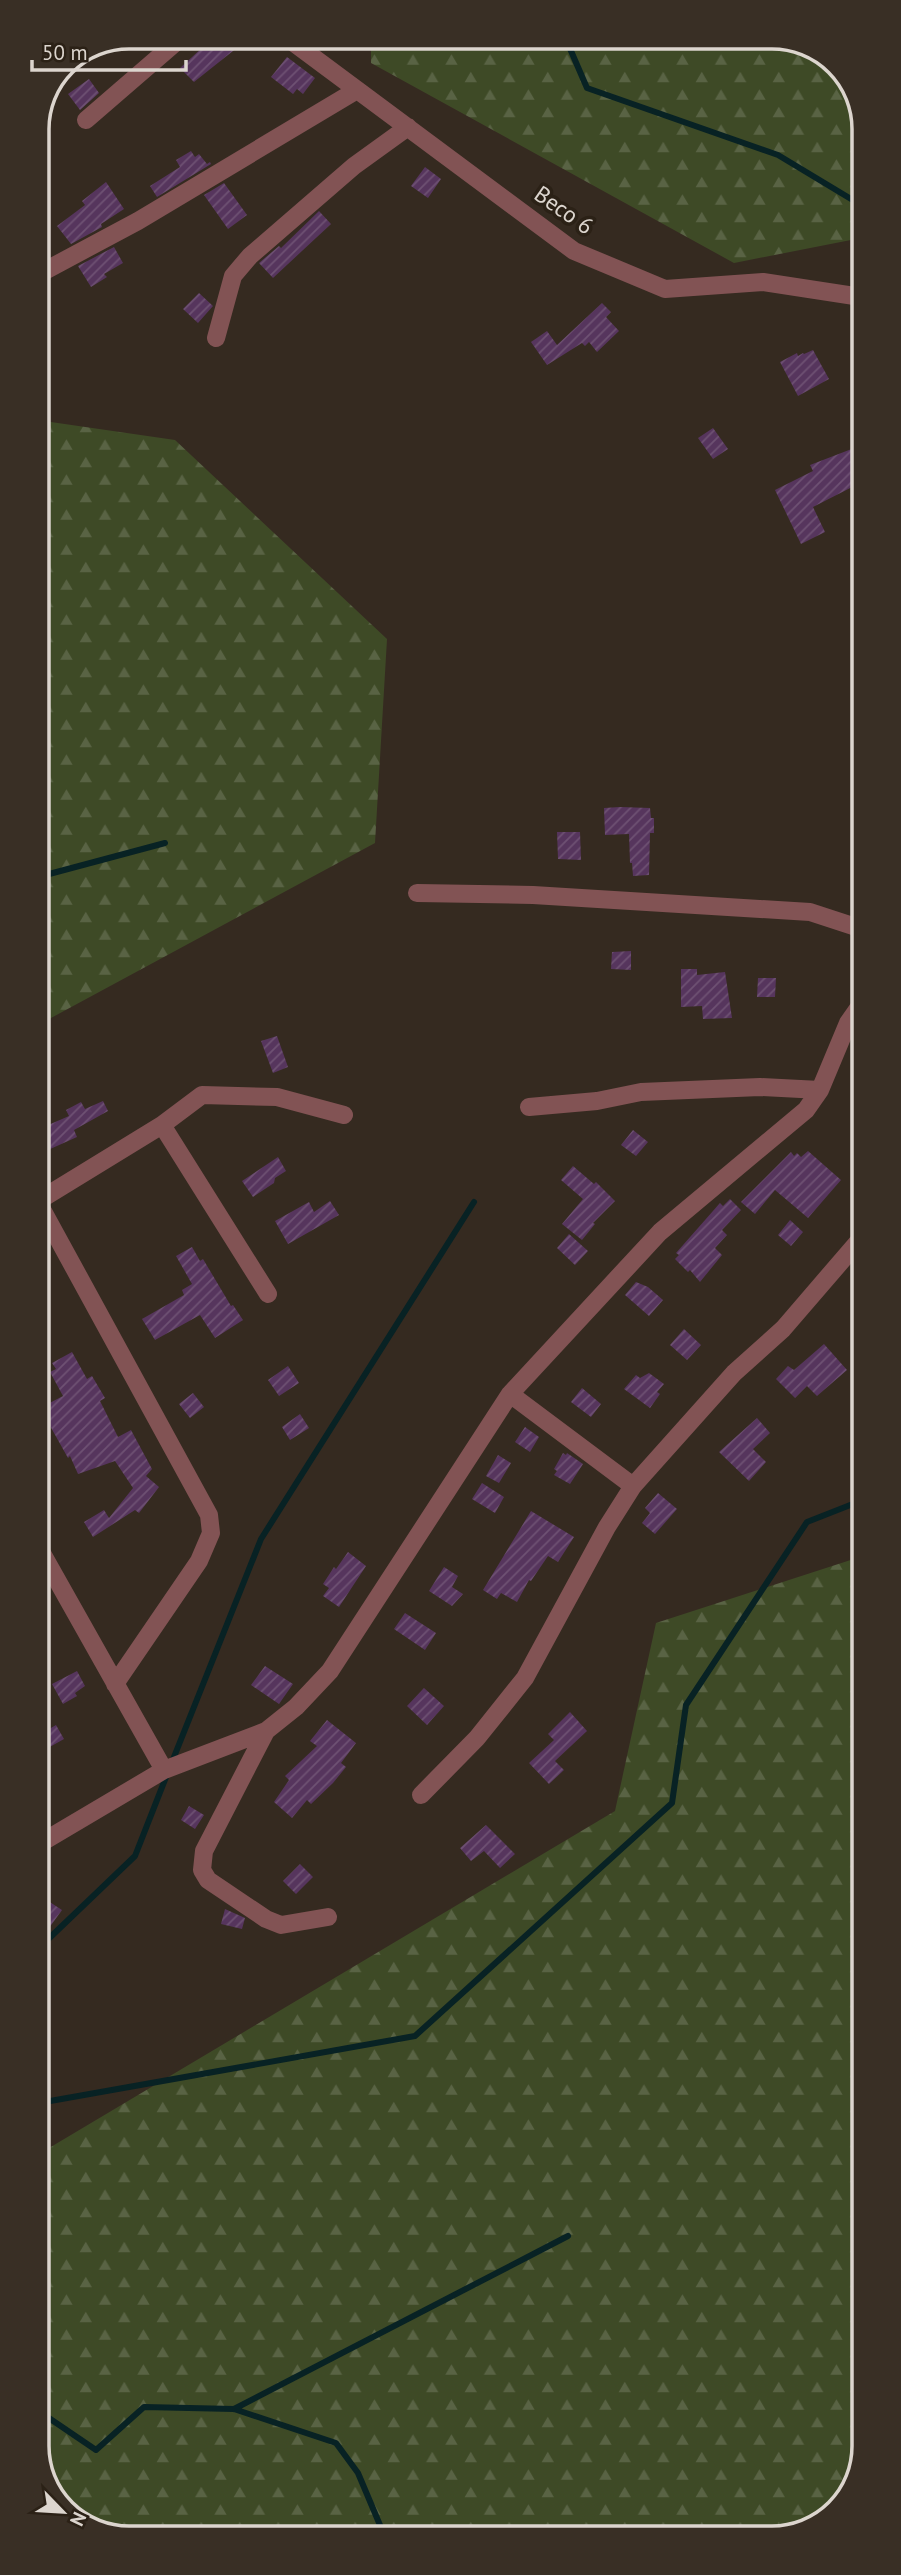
<svg xmlns="http://www.w3.org/2000/svg" width="901" height="2575" font-family="'PT Sans',sans-serif">
<defs>
<pattern id="forest-firs" width="22" height="20" patternUnits="userSpaceOnUse" patternTransform="scale(1.75)"><rect width="22" height="20" fill="#3e4a26"/><path d="M5 1l3.5 6h-7zM16 11l3.5 6h-7z" fill="#596344"/></pattern>
<pattern id="building-hatch" width="6" height="6" patternUnits="userSpaceOnUse" patternTransform="scale(1.75)"><rect width="6" height="6" fill="#56355d"/><path d="M-1 1l2-2M0 6l6-6M5 7l2-2" fill="none" stroke="#6e5173"/></pattern>
</defs>
<rect width="100%" height="100%" fill="#352a20"/>
<!-- forest -->
<path fill="url(#forest-firs)" d="M371,37H778L832,59L861,106V238L734,263L371,63Z
M37,420L175,440L387,639L375,843L38,1025Z
M863,1556L864,2446L845,2502L795,2535L123,2538L69,2516L40,2469L39,2154L615,1811L656,1623Z"/>
<g fill="none" stroke-linecap="round" stroke-linejoin="round">
<!-- stream -->
<path stroke="#082224" stroke-width="6" d="M565,37L587,88L778,155L861,205
M38,877L165,843
M172,1762L261,1539L474,1202
M39,1948L135,1856L168,1772
M39,2103L415,2036L672,1803L686,1705L807,1522L863,1500
M234,2409L568,2236
M40,2417L43,2414L96,2450L144,2407L234,2409L336,2443L358,2473L385,2537"/>
</g>
<!-- building -->
<path fill="url(#building-hatch)" d="M214,37H230L238,47L194,82L180,68Z
M287,57L315,78L303,94L297,89L293,94L271,77Z
M89,79L99,93L80,110L68,94Z
M191,151L195,157L199,154L207,164L210,162L211,164L157,197L150,186L180,167L176,160Z
M425,167L441,179L428,198L411,186Z
M106,182L124,209L101,224L102,227L71,244L57,226L85,205L82,201Z
M224,183L247,215L228,229L204,195Z
M319,211L331,224L273,278L259,263L279,246L281,248Z
M114,247L123,263L104,274L107,277L91,287L78,266Z
M199,293L213,306L198,323L183,309Z
M602,303L611,312L606,317L619,331L597,352L589,342L585,346L582,343L547,365L531,342L547,331L557,345Z
M813,350L829,379L798,396L780,362L797,353L798,356L803,353L804,354Z
M713,428L728,449L713,459L698,438Z
M862,445V482L813,507L825,532L801,544L775,490L813,471L810,465Z
M620,807L650,808L651,818H654V833H650L649,875L633,876L632,863H630L629,834L605,835L604,808Z
M557,832H580L581,860L558,859Z
M631,951V970L611,969L612,952Z
M681,969H697V975L725,972L732,1018L703,1019L702,1006L681,1007Z
M758,978H776L775,997H757Z
M277,1036L288,1067L273,1073L261,1041Z
M103,1101L108,1111L74,1130L77,1137L48,1150L39,1129L69,1116L66,1110L81,1102L85,1109Z
M633,1130L648,1142L636,1156L621,1145Z
M808,1151L841,1180L808,1218L775,1190L755,1214L741,1202L791,1152L794,1156L797,1153L801,1157Z
M278,1157L286,1171L275,1178L274,1183L253,1197L242,1181Z
M573,1166L594,1184L596,1182L615,1201L593,1223L595,1224L582,1240L562,1224L583,1199L561,1180Z
M730,1199L741,1210L722,1230L727,1235L715,1248L722,1255L700,1282L690,1270L688,1272L675,1259L679,1255L676,1253L720,1203L723,1206Z
M330,1201L339,1215L288,1244L275,1221L309,1202L314,1212Z
M790,1220L803,1232L791,1246L778,1235Z
M569,1234L588,1251L575,1265L557,1248Z
M192,1247L200,1261L203,1259L231,1306L233,1305L243,1320L215,1338L200,1315L155,1340L142,1319L184,1295L182,1290L192,1284L176,1256Z
M636,1282L648,1287L663,1300L649,1316L625,1295Z
M684,1329L701,1345L687,1360L670,1345Z
M824,1344L847,1370L817,1396L807,1386L795,1398L776,1379L788,1366L794,1370Z
M72,1352L87,1379L92,1376L105,1398L100,1401L118,1437L131,1430L152,1469L146,1476L159,1487L139,1513L135,1510L93,1537L84,1522L104,1510L109,1518L133,1488L115,1461L78,1474L70,1456L68,1458L40,1408L63,1396L50,1372L56,1369L52,1363Z
M288,1366L299,1383L279,1396L268,1380Z
M649,1373L664,1384L657,1392L660,1394L650,1408L624,1389L636,1375L640,1378Z
M582,1388L601,1404L591,1417L571,1402Z
M193,1393L204,1407L190,1418L179,1404Z
M300,1414L309,1428L290,1440L282,1427Z
M757,1418L770,1433L753,1449L766,1462L749,1481L719,1452Z
M525,1427L539,1437L530,1452L515,1442Z
M563,1453L566,1455L567,1453L583,1464L570,1484L554,1475L557,1471L554,1469Z
M498,1455L511,1463L499,1483L486,1476Z
M482,1483L504,1497L495,1513L472,1499Z
M658,1493L677,1509L655,1534L642,1523L650,1513L645,1508Z
M531,1511L574,1537L558,1562L548,1556L531,1581L529,1580L517,1602L501,1593L497,1599L483,1590Z
M348,1552L366,1566L339,1607L323,1596L329,1588L323,1584L334,1567L336,1569Z
M444,1567L458,1576L452,1587L463,1594L452,1606L429,1591Z
M405,1613L436,1633L425,1650L394,1629Z
M265,1666L293,1684L279,1704L251,1685Z
M77,1671L85,1686L75,1693L77,1696L63,1704L52,1684Z
M424,1688L444,1706L427,1725L407,1706Z
M570,1712L587,1731L555,1761L564,1770L549,1784L529,1763L554,1740L548,1734Z
M327,1720L356,1743L341,1763L346,1767L333,1783L311,1804L307,1800L292,1818L274,1802L289,1780L285,1776L317,1746L310,1741Z
M56,1725L64,1739L39,1753V1735Z
M189,1806L204,1815L195,1829L181,1820Z
M486,1825L515,1854L500,1868L484,1851L471,1861L460,1848Z
M300,1864L313,1877L296,1894L283,1881Z
M39,1895L62,1910L39,1942Z
M225,1909L245,1918L242,1929L221,1924Z"/>
<g fill="none" stroke-linecap="round" stroke-linejoin="round">
<!-- minor -->
<path stroke="#825354" stroke-width="18" d="M286,37L574,251L665,289L763,282L861,297
M86,120L182,37
M37,275L138,221L357,90
M216,338L233,276L250,256L354,166L408,127
M417,893L533,895L810,912L862,929
M529,1107L597,1101L641,1092L760,1087L820,1090
M162,1125L268,1294
M38,1201L162,1125L202,1095L277,1097L344,1115
M38,1202L209,1515L211,1533L199,1561L115,1684
M510,1394L633,1486
M39,1548L164,1770
M266,1731L204,1851L202,1870L208,1880L266,1919L281,1925L328,1917
M421,1795L477,1738L525,1678L607,1527L633,1486L734,1373L783,1329L863,1236
M39,1844L164,1770L266,1731L296,1707L330,1671L510,1394L660,1232L806,1110L820,1090L848,1023L862,1003"/>
</g>
<g text-anchor="middle" stroke-width="7" stroke-linejoin="round" paint-order="stroke">
<!-- street labels -->
<g font-size="23" fill="#dcd5ce" stroke="#2b2116">
<text transform="translate(564 210) rotate(35)" y="8">Beco 6</text>
</g>
</g>
<!-- crop -->
<path d="M0 0H901V2575H0ZM129 49H772A80 80 0 0 1 852 129V2446A80 80 0 0 1 772 2526H129A80 80 0 0 1 49 2446V129A80 80 0 0 1 129 49Z" fill="#392f25" fill-rule="evenodd"/>
<path fill="none" stroke="#dcd5ce" stroke-width="3.5" d="M129 49H772A80 80 0 0 1 852 129V2446A80 80 0 0 1 772 2526H129A80 80 0 0 1 49 2446V129A80 80 0 0 1 129 49Z"/>
<!-- north arrow -->
<g transform="translate(63 2512) rotate(115)" stroke="#2b2116" stroke-width="5" paint-order="stroke">
<path d="M0-5L12 26L0 18L-12 26Z" fill="#dcd5ce"/>
<text y="-10" font-size="19" font-weight="bold" text-anchor="middle" fill="#dcd5ce">N</text>
</g>
<!-- scale -->
<path d="M32 60v10h154v-10" fill="none" stroke="#dcd5ce" stroke-width="3.5"/>
<text x="42" y="60" font-size="21" fill="#dcd5ce" stroke="#2b2116" stroke-width="5" paint-order="stroke">50 m</text>
</svg>
